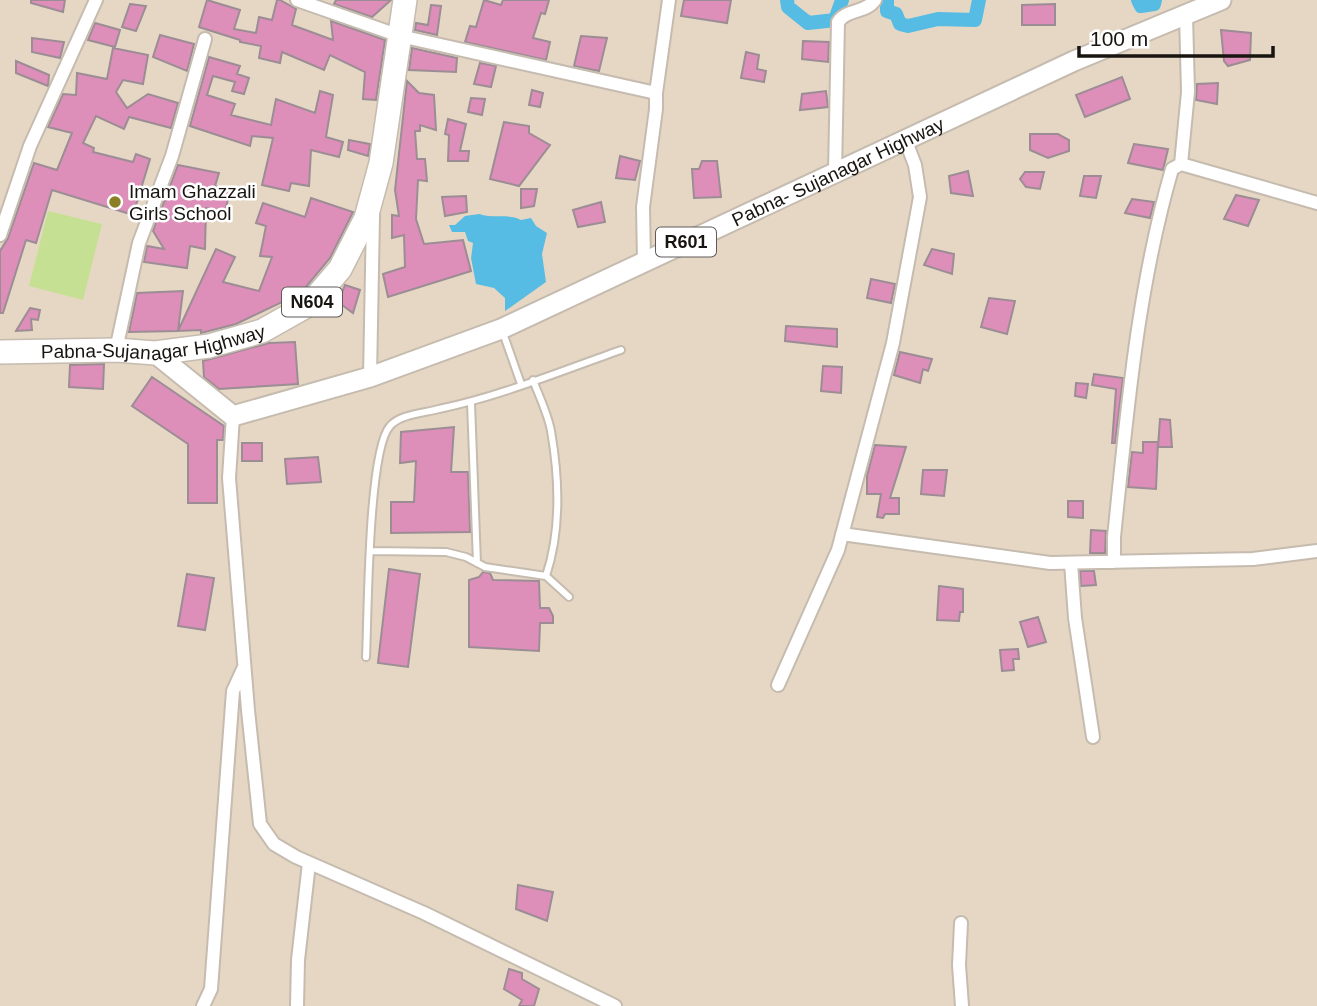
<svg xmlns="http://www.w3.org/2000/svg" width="1317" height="1006" font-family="Helvetica,sans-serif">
<rect width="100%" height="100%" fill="#ede3d6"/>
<!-- built -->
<path fill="#e6d7c4" d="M0,0H1317V1006H0Z"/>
<!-- green -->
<path fill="#c6e093" d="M48,211L102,224L83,300L29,286Z"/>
<!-- water -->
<path fill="#56bce4" d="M479,214C494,219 508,213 521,220L531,218L536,226L547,233L542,254L546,282L505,311V298L494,288L476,284L471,258L473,243L468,241L465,232H452L449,225H455L465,216Z"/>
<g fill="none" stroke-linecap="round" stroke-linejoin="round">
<!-- canal -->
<path stroke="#56bce4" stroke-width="14" d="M787,0L788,7L808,23L835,20L842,0
M887,0V11L896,14L900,24L908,26L938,19L975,20L979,0
M1138,0L1141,6L1154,4L1155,0"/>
</g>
<!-- building -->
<path fill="#dd8eb9" stroke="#9c8d95" stroke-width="2" d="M31,0H65L63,12L31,3Z
M207,0L240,10L234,29L256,33L259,17L272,20L277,0H280L296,9L292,25L333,40L331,21L385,40L376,100L363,99L365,72L330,55L324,70L282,52L280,63L259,58L261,46L240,42V40L199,27Z
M336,0H391L372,17L334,4Z
M484,0L501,5L503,0H549L545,14L541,13L533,38L550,42L546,60L465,42L470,26L476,27Z
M684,0H731L727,23L681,16Z
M130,4L146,6L136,31L122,27Z
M1055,4V25H1022V5Z
M431,5L441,6L437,35L415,30L416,23L428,25Z
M95,23L120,30L115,47L88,40Z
M1221,30L1251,33L1250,60L1228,66L1224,61Z
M160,35L194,44L187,71L153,57Z
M581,36L607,38L599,71L574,66Z
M32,38L64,42L60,58L32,52Z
M803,41L829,42L828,62L802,59Z
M113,48L148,55L143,84L123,80L116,92L127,108L148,94L178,103L171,128L129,117L124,129L96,116L83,143L94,148L93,152L133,162L136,154L150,159L133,215L52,190L36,243L26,240L3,313H0V251L8,238L34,163L57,170L72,133L48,127L63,94L76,95L77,73L107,79Z
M412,48L457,58L456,72L409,70Z
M746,52L759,55L757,69L766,71L764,82L741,78Z
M209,57L240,66L237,74L249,78L244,94L232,91L235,82L213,76L207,95L235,104L231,115L271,125L276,99L315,113L320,91L333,95L326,137L343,142L339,157L311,150L309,186L291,183L289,191L262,185L273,138L252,136L250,146L190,126Z
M16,61L49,75L48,86L16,73Z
M480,63L496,66L491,87L474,84Z
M1122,77L1130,99L1085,117L1076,95Z
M407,81L419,93L434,95L436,130L420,125V131H415L417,159H425L427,181L418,180L416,219L424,244L463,240L471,271L388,297L383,274L405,267L404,235L392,238V215L399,216L395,190Z
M1218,83L1217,104L1196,100L1197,84Z
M532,90L543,93L540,107L529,105Z
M826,91L828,107L800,110L802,94Z
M471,98L485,99L482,115L468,112Z
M448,119L466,124L460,151H469L468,161H448L449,135L445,134Z
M504,122L529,126V133L550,145L519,186L490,179Z
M1030,134H1058L1069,140V151L1048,158L1030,150Z
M349,140L370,144L368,156L348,150Z
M1134,144L1168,149L1163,170L1128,163Z
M620,156L640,161L635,180L616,178Z
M702,161H717L721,197L694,198L692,169H699Z
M178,165L219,173L215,186L230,191L225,212L206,208L205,249L190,246L187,268L144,262L147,246L164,249L153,231Z
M968,171L973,196L951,193L949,176Z
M1025,172H1044L1040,189L1026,187L1020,179Z
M1084,176H1101L1096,198L1080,196Z
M521,189H537L534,206L521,208Z
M1236,195L1259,200L1248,226L1224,219Z
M466,196L467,212L445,216L442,197Z
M311,198L353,212L330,258L301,293L236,324L201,333V330L178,331L216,249L235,257L223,282L259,291L272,257L260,256L266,226L256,223L263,203L305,217Z
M1132,199L1154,202L1150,218L1125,213Z
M601,202L605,222L578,227L573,210Z
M932,249L954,254L952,274L924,265Z
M871,279L895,284L891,303L867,298Z
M345,285L360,290L353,313L338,302Z
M183,291L178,331L129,332L137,293Z
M989,298L1015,301L1007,334L981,327Z
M30,308L40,310L38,320L31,319L32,330L16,331Z
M786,326L837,329V347L785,341Z
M295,342L298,384L219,389L204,377L203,361L269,343Z
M900,352L932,359L928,371L923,369L920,383L894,375Z
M104,364L103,389L69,387L70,365Z
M823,366L842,367L841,393L821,391Z
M1094,374L1123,378L1115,443H1112L1116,389L1092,385Z
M152,377L224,426L223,440H217V503H188V444L132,406Z
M1076,383L1088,384L1086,398L1075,396Z
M1160,419L1170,420L1172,447H1158Z
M454,427L451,472H468L470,532L391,533V502H414L416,461L400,463L401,432Z
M1143,442H1158L1156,489L1128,487L1132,452L1143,453Z
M242,443H262V461H242Z
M875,445L906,447L890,498H899V514H885L883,518L877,517L881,494H867V476Z
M318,457L321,482L287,484L285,459Z
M923,470H947L944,496L921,494Z
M1068,501H1083V518L1068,517Z
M1091,530L1106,531L1105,553H1090Z
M389,569L420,574L408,667L378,663Z
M1080,571H1094L1096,585L1081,586Z
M483,572L490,573L493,580L539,581L540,608H549L553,616V623H540L539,651L469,647V580L479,577Z
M187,574L214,578L205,630L178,626Z
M939,586L963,589V612H960L959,621L937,620Z
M1038,617L1046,642L1028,647L1020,622Z
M1018,649L1019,659H1013L1014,670L1002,671L1000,650Z
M518,885L553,892L547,921L516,909Z
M509,969L522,973V979L539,989L534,1006H519L522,1000L504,989Z"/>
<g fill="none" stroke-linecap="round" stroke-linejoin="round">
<!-- lane casing -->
<g stroke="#c5bbaf" stroke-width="10">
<path id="lane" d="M502,330L521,384
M533,380C539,396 548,414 551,431C559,477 561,531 546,576L569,597
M471,403L477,563
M372,551L446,552L466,557L485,567L546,576
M366,657C368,616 368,450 390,426C400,414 425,413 439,409C501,396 561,371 621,350"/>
</g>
<!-- street casing -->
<g stroke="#c5bbaf" stroke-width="16">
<path id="street" d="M297,0L400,36L656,93L669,0
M1181,164L1317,203
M835,172L838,22C846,9 866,13 875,0
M0,235L30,146L96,0
M644,261L643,207L656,109V93
M116,350L139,243L172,156L205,39
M370,377L373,216
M233,416L229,478L248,710L260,824L274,844L296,857L424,913L615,1006
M842,534L1050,563L1253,559L1317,551
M1114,562V537C1127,413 1137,290 1172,169L1181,164L1188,92L1186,15
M1071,563L1075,618L1093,737
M778,685L838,550L893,343L920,197L915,165L905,139
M961,923L959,965L962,1006
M203,1006L211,989L233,691L244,667
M297,1006L298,960L309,863"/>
</g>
<!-- primary casing -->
<g stroke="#c5bbaf" stroke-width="23">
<g id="primary">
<path id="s1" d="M155,353L233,416L370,377L501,329L1074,61L1221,0"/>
</g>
</g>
<!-- highway casing -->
<g stroke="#c5bbaf" stroke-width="26">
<g id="highway">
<path id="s2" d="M0,352L116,350L155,353L209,346L262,331L310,304L340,269L366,218L381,163L405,0"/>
</g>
</g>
<!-- lane -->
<use href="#lane" stroke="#fff" stroke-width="6"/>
<!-- street -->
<use href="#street" stroke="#fff" stroke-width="12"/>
<!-- primary -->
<use href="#primary" stroke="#fff" stroke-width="19"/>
<!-- highway -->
<use href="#highway" stroke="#fff" stroke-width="23"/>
</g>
<!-- markers -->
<circle fill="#8b7e25" stroke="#fff" stroke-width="2.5" cx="115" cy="202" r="7"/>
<g text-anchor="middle" stroke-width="5" stroke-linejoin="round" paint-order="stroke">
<!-- shield labels -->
<g fill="#fff" stroke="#5d5a58" stroke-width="2">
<rect x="656" y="227.5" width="60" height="29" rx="5"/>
<rect x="282" y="287.5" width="60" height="29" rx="5"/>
</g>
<g font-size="18" font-weight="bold" fill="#181410">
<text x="686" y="248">R601</text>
<text x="312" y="308">N604</text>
</g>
<!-- street labels -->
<g font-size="19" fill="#181410" stroke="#fff">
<text dy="7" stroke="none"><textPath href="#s1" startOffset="754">Pabna- Sujanagar Highway</textPath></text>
<text dy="7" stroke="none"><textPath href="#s2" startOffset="154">Pabna-Sujanagar Highway</textPath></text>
</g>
<!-- poi labels -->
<g font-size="19" fill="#181410" stroke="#fff" text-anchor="start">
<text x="129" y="198">Imam Ghazzali<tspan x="129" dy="22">Girls School</tspan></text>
</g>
</g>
<!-- scale -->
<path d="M1079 46v10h194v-10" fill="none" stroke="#181410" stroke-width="3.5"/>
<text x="1090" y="46" font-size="21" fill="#181410" stroke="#ffffff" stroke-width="5" paint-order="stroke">100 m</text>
</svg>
